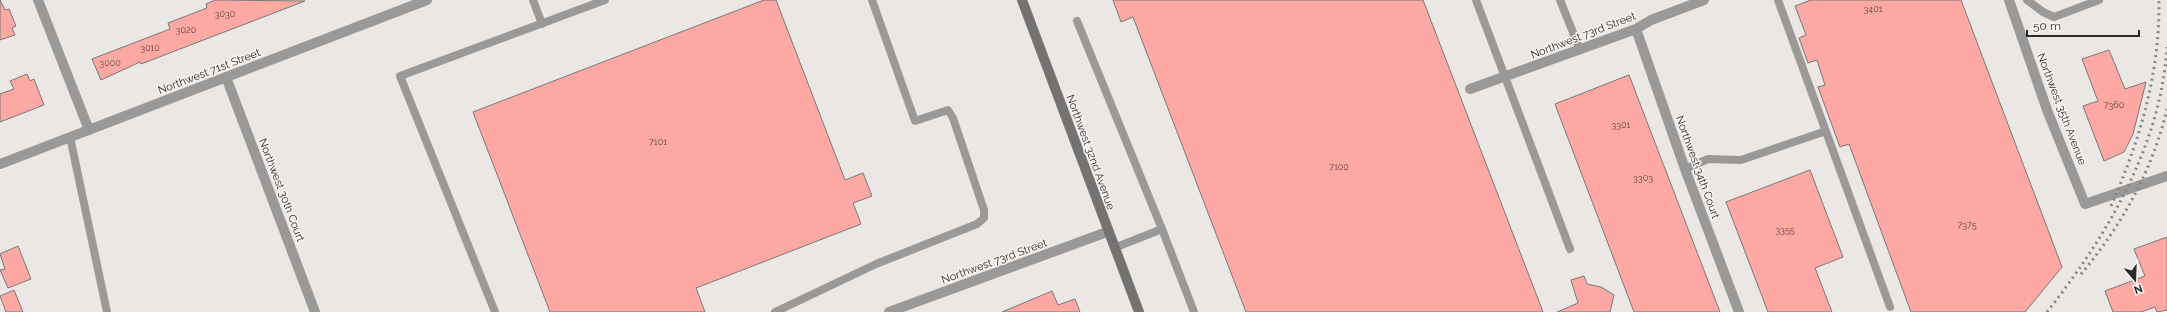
<svg xmlns="http://www.w3.org/2000/svg" width="2167" height="312" font-family="Raleway,sans-serif">
<rect width="100%" height="100%" fill="#eae7e5"/>
<!-- building -->
<path fill="#fda8a2" stroke="#7a7777" d="M0,0L5,10L9,9L16,26L12,28L15,35L0,40Z
M215,0L305,1L141,64L140,62L101,80L92,59L170,29L168,23L207,8L206,4Z
M764,0H776L845,180L863,173L872,196L853,203L861,224L696,288L705,312H550L473,112Z
M1113,0H1423L1543,312H1246L1133,17L1121,22Z
M1811,0H1961L2062,267L2025,312H1911L1849,144L1840,147L1818,87L1825,85L1817,60L1808,63L1799,38L1806,35L1795,6Z
M2109,50L2125,89L2146,82L2133,134L2124,152L2104,161L2083,106L2098,101L2082,59Z
M27,74L30,81L34,79L44,105L0,122V94L14,89L10,81Z
M1629,75L1720,312H1634L1555,104Z
M1810,170L1843,257L1815,268L1832,312H1768L1726,202Z
M2167,237V310L2157,312L2155,307L2141,312H2113L2105,291L2145,276L2134,249Z
M18,246L31,279L8,288L0,270L5,269L0,254Z
M1584,276L1587,284L1601,287L1614,295L1610,312H1557L1578,303L1571,280Z
M14,290L23,312H6L0,296Z
M1052,291L1058,305L1075,299L1080,312H1002Z"/>
<g fill="none" stroke-linecap="round" stroke-linejoin="round">
<!-- service -->
<path stroke="#9a9998" stroke-width="8" d="M533,0L542,24
M1476,0L1570,249
M1560,0L1580,50
M1778,0L1890,307
M2027,0L2043,12L2054,17L2099,0
M1077,21L1162,229
M70,137L107,312
M1685,169L1708,159L1741,160L1826,131
M1114,248L1162,229L1194,312
M495,312L400,76L605,0
M775,312L876,264L977,224L984,218V210L953,118L948,110L915,121L872,0"/>
<!-- minor -->
<path stroke="#9a9998" stroke-width="10" d="M38,0L89,130
M2009,0L2047,110L2085,204L2167,176
M1636,29L1685,169L1739,312
M226,77L315,312
M1470,89L1636,29L1651,20L1704,0
M889,312L1107,232"/>
<!-- tertiary -->
<path stroke="#9a9998" stroke-width="10" d="M0,164L427,0"/>
<!-- secondary -->
<path stroke="#747372" stroke-width="10" d="M1022,0L1139,312"/>
<!-- rail -->
<path stroke="#868482" stroke-width="3" stroke-dasharray="2 4" stroke-linecap="butt" d="M2111,206C2140,140 2160,73 2159,0
M2081,274C2121,227 2153,169 2167,109
M2047,312C2107,236 2161,145 2167,47"/>
</g>
<g text-anchor="middle" stroke-width="3" stroke-linejoin="round" paint-order="stroke">
<!-- number labels -->
<g font-size="9" fill="#5f4946">
<text x="1873" y="12">3401</text>
<text x="225" y="17">3030</text>
<text x="186" y="33">3020</text>
<text x="150" y="51">3010</text>
<text x="110" y="66">3000</text>
<text x="2114" y="108">7360</text>
<text x="1621" y="128">3301</text>
<text x="658" y="145">7101</text>
<text x="1339" y="170">7100</text>
<text x="1643" y="181">3303</text>
<text x="1967" y="228">7375</text>
<text x="1785" y="233">3355</text>
</g>
<!-- street labels -->
<g font-size="11" fill="#2a2928" stroke="#f7f4f2">
<text transform="translate(1583 35) rotate(-21)" y="4">Northwest 73rd Street</text>
<text transform="translate(209 71) rotate(-21)" y="4">Northwest 71st Street</text>
<text transform="translate(2062 109) rotate(69)" y="4">Northwest 35th Avenue</text>
<text transform="translate(1091 152) rotate(70)" y="4">Northwest 32nd Avenue</text>
<text transform="translate(1698 167) rotate(70)" y="4">Northwest 34th Court</text>
<text transform="translate(282 190) rotate(69)" y="4">Northwest 30th Court</text>
<text transform="translate(994 261) rotate(-20)" y="4">Northwest 73rd Street</text>
</g>
</g>
<!-- north arrow -->
<g transform="translate(2135 280) rotate(161)" stroke="#f7f4f2" stroke-width="3" paint-order="stroke">
<path d="M0-3L7 15L0 10L-7 15Z" fill="#2a2928"/>
<text y="-6" font-size="11" font-weight="bold" text-anchor="middle" fill="#2a2928">N</text>
</g>
<!-- scale -->
<path d="M2027 30v6h112v-6" fill="none" stroke="#2a2928" stroke-width="2"/>
<text x="2033" y="30" font-size="12" fill="#2a2928" stroke="#f7f4f2" stroke-width="3" paint-order="stroke">50 m</text>
</svg>
